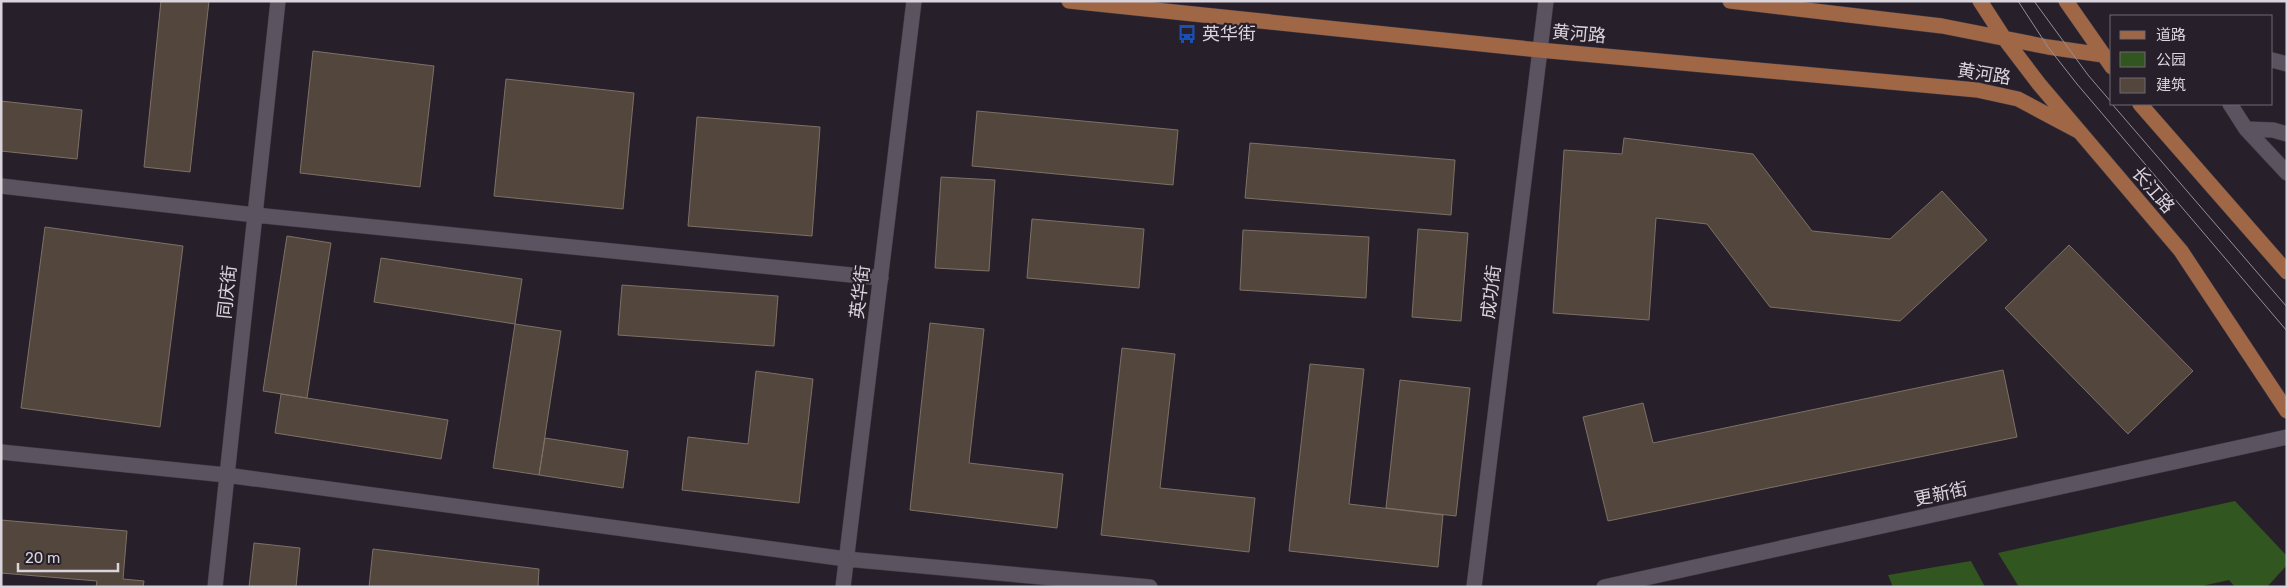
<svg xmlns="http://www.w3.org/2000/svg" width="2288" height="588" font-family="Rubik,'Noto Sans SC',sans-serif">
<rect width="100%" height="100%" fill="#27202b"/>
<!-- green -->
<path fill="#31561f" d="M2235,501L2287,556V565L2267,587H2235L2229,580L2197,587H2019L1998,553Z
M1971,561L1985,587H1893L1888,575Z"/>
<!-- building -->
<path fill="#53473d" stroke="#7d7066" d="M161,1H209L190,172L144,167Z
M313,51L434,66L420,187L300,173Z
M506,79L634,93L623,209L494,196Z
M1,101L82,110L77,159L1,151Z
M977,111L1178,130L1173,185L972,166Z
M697,117L820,127L812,236L688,226Z
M1624,138L1753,154L1812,231L1890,239L1942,191L1987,240L1900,321L1770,307L1707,224L1656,218L1649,320L1553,313L1564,150L1622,154Z
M1250,143L1455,160L1451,215L1245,198Z
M941,177L995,180L989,271L935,268Z
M1032,219L1144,229L1139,288L1027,278Z
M45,227L183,246L160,427L21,408Z
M1418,229L1468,233L1461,321L1412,317Z
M1243,230L1369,237L1366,298L1240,290Z
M287,236L331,243L307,398L263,391Z
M2069,245L2193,371L2128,434L2005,308Z
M381,258L522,279L515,324L374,302Z
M622,285L778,296L774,346L618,335Z
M930,323L984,329L969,463L1063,474L1057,528L910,510Z
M515,324L561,331L539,475L493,468Z
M1122,348L1175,354L1160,488L1255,498L1249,552L1101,535Z
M1310,364L1364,369L1349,504L1443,515L1438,567L1289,551Z
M2003,370L2017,437L1608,521L1583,417L1643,403L1653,443Z
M756,371L813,379L799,503L682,490L688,437L748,444Z
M1400,380L1470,388L1456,516L1386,508Z
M281,394L448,420L441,459L275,433Z
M545,438L628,451L623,488L539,475Z
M1,520L127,531L123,579L144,581L143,587H96L97,581L1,573Z
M254,543L300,548L296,587H249Z
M373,549L539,569L538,587H369Z"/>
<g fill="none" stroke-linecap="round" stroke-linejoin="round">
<!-- minor casing -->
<g stroke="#403a43" stroke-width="16">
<path id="minor" d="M2272,60L2287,64
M2230,104L2246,129L2287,173
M2246,129L2273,130L2287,134
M1,186L255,215L881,278
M1,452L226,475L846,559L1150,587
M215,587L278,1
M843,587L914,1
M1474,587L1546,1
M1604,587L2287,437"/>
</g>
<!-- major casing -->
<g stroke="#403a43" stroke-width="16">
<path id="major" d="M1069,1L1539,50L1977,90L2018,99L2078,131
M1730,1L1942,26L2048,47L2103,55
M1980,1L2004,38L2039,84L2181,251L2287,411
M2066,1L2112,67
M2140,104L2287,272"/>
</g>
<!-- minor -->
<use href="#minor" stroke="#5b5360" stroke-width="15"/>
<!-- major -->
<use href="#major" stroke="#a06747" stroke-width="15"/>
<!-- tram -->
<path stroke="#938e97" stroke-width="1" d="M2018,1L2048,47L2077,84L2287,331
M2034,1L2088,75L2112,103
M2112,104L2287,307"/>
</g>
<!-- icons -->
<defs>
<g id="bus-bare" transform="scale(1.5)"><path d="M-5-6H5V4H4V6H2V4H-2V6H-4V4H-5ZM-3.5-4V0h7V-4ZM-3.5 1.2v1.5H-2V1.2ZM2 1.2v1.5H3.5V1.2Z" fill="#1a4fb4" stroke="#27202b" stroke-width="2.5" paint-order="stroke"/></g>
</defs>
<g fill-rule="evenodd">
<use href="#bus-bare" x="1187" y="34"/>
</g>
<g text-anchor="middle" stroke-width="4.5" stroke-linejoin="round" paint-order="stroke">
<!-- poi labels -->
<g font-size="18" fill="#dad5dd" stroke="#27202b" text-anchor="start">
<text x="1202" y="40">英华街</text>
</g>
<!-- street labels -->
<g font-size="18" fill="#dad5dd" stroke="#27202b">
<text transform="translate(1579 34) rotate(5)" y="6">黄河路</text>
<text transform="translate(1984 74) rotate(9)" y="6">黄河路</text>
<text transform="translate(2153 190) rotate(49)" y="6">长江路</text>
<text transform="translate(227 292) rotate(-84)" y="6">同庆街</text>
<text transform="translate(860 292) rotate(-83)" y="6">英华街</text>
<text transform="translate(1491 292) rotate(-83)" y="6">成功街</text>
<text transform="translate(1941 494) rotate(-12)" y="6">更新街</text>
</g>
</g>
<!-- border -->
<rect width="2288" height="588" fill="none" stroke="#dad5dd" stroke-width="5"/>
<!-- legend -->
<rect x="2110" y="15" width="162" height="90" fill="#27202b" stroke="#6f6872"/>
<rect x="2120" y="31" width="25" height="8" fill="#a06747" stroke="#6f6872"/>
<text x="2156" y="40" font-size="15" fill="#dad5dd">道路</text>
<rect x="2120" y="52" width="25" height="15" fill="#31561f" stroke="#6f6872"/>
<text x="2156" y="65" font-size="15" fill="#dad5dd">公园</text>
<rect x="2120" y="78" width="25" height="15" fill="#53473d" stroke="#6f6872"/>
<text x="2156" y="90" font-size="15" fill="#dad5dd">建筑</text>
<!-- scale -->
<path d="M18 563v8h100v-8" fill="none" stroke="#dad5dd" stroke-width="2.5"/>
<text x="25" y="563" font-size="15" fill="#dad5dd" stroke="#27202b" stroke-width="4" paint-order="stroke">20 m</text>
</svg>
